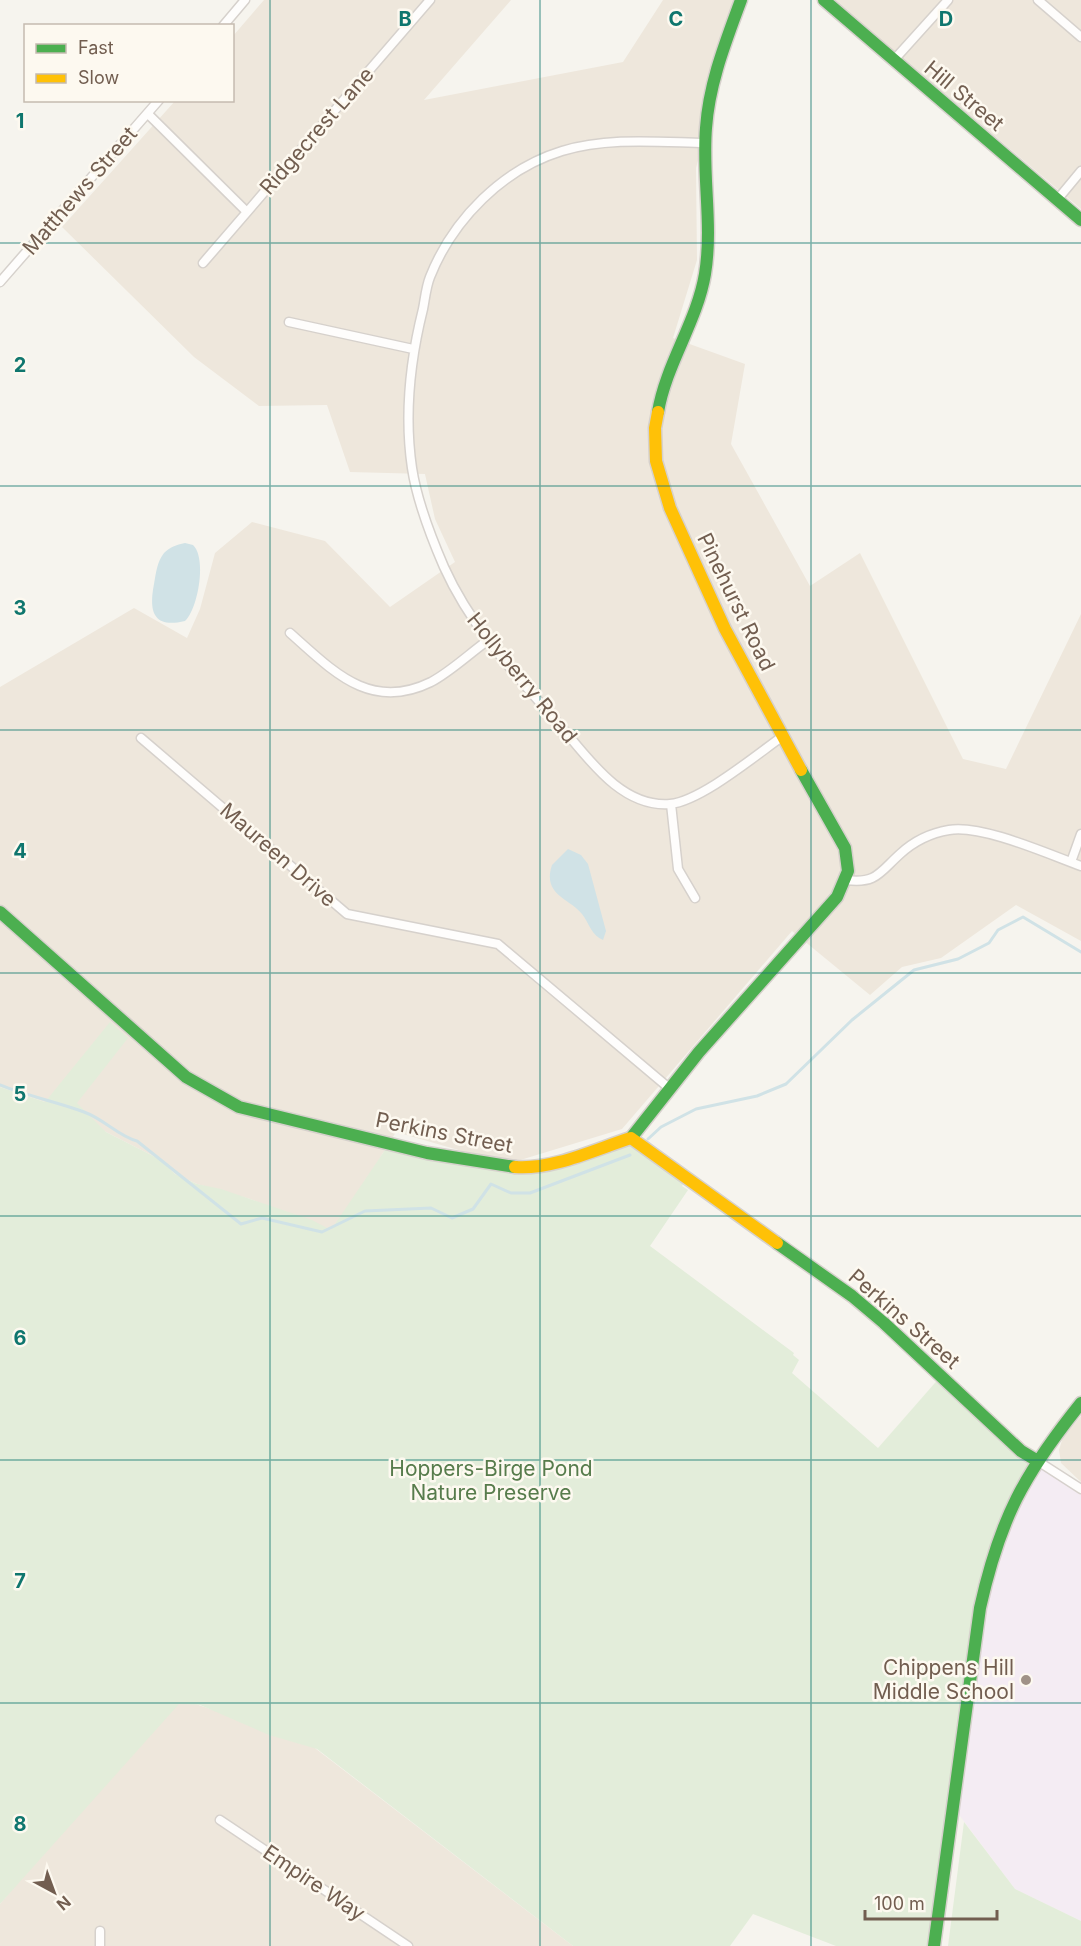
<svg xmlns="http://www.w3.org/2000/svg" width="1081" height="1946" font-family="Inter,sans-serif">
<rect width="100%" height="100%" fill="#f6f4ee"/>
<!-- residential -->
<path fill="#eee7dc" d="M264,0H511L424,100L623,62L663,0H740L696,168L697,260L673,338L745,364L731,444L810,586L860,553L963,759L1006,769L1081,614V941L1016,905L941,958L902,967L870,995L792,931L622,1129L507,1164L396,1132L334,1232L250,1199L197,1184L175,1174L161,1160L51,1104L0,1087V687L134,608L187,638L200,609L215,553L252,522L325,541L390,607L455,562L435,519L425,474L350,472L327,405L259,406L194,357L62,227L175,101L232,100L233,36Z
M834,0H1081V209L861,23Z
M1081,1416V1482L1061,1463L1059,1450L1063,1437Z
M172,1696L307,1742L573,1946H0V1904Z"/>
<!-- education -->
<path fill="#f4ecf3" d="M1036,1460L1081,1489V1921L1015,1889L954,1808L973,1661L998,1537Z"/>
<!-- green -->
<path fill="#e3edda" d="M110,1022L128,1038L77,1103L106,1132L161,1160L175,1174L197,1184L221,1189L312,1220L331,1230L389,1144L527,1168L631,1138L686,1180L682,1186L688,1190L650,1246L794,1353L793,1355L799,1360L792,1373L878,1448L941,1376L1036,1460L1012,1505L980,1608L935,1946H836L753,1914L730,1946H573L317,1749L269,1735L200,1705L179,1704L0,1904V1087L45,1102Z
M964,1822L1015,1889L1081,1921V1946H948Z"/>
<!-- water -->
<path fill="#d0e2e6" d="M185,543L193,545C207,558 198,609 185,621C152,629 149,610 154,584C156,573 157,562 164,553C170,547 176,545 185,543Z
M568,849L581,855L588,864L606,931L603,940C592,936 589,923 582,914C569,898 542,895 552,865Z"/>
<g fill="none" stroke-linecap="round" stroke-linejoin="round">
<!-- stream -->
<path stroke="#d0e2e6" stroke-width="3" d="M0,1085C27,1096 57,1102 84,1112C104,1119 118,1136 137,1141L241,1224L262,1218L322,1232L365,1211L431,1208L452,1218L473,1209L491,1184L511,1193H530L630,1155
M648,1139L661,1127L696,1109L757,1096L786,1084L852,1020L914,970L958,959L989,943L998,930L1023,917L1081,952"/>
<!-- street casing -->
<g stroke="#d6d1cc" stroke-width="11">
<path id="street" d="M1038,0L1081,37
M223,26L245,0
M893,61L948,0
M148,114L247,212
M705,143C658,142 607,137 562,151C503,169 453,219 430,277C426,287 425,299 423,309C410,361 404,414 412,468C417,501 431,537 444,567C471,627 515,674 558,723C586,755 620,808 670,804C701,801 756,755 783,736
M1057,200L1081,171
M203,263L430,0
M0,282L159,100
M289,322L413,349
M290,633C333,671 370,712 431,682C450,672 469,654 487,641
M141,738L347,914L498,944L669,1088
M671,804L678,869L695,898
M1071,862L1081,834
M846,880C876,884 879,873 900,854C913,842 931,833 949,830C981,824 1048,854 1081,866
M1036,1460L1081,1489
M220,1820L408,1946
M100,1946V1931"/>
</g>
<!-- fast casing -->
<g stroke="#d6d1cc" stroke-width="15">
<path id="fast" d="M824,0L1081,220
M658,412C666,364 697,322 705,274C713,225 702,176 706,128C709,83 726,41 741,0
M0,912L186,1077L239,1107L427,1153L515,1167
M631,1138L699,1052L837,897L848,871L845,848L801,770
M777,1243L852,1296L884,1323L1021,1451L1036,1460
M934,1946L980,1608C1000,1518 1024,1474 1081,1403"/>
</g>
<!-- slow casing -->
<g stroke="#d6d1cc" stroke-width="15">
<path id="slow" d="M658,412L655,428L656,461L670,508L725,629L801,770
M515,1167C553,1170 596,1149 631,1138L777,1243"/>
</g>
<!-- street -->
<use href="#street" stroke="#fefdfc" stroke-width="8"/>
<!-- fast -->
<use href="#fast" stroke="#4caf50" stroke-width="12"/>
<!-- slow -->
<use href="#slow" stroke="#ffc107" stroke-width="12"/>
</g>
<!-- grid -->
<path fill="none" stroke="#0f766e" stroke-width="1.5" stroke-opacity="0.55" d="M270,0V1946M540,0V1946M811,0V1946M0,243H1081M0,486H1081M0,730H1081M0,973H1081M0,1216H1081M0,1460H1081M0,1703H1081"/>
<!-- markers -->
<circle fill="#a09287" stroke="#fdf9f0" stroke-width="2" cx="1026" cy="1680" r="6"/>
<g text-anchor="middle" stroke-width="5" stroke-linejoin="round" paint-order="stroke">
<!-- street labels -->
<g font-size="21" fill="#725e50" stroke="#fdf9f0">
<text transform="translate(964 96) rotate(40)" y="7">Hill Street</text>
<text transform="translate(317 131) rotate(-49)" y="7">Ridgecrest Lane</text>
<text transform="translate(80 191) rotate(-49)" y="7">Matthews Street</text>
<text transform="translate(736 602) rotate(64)" y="7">Pinehurst Road</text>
<text transform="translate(522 678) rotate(51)" y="7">Hollyberry Road</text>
<text transform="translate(278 855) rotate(41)" y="7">Maureen Drive</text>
<text transform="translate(444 1133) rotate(11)" y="7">Perkins Street</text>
<text transform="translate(904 1319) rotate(41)" y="7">Perkins Street</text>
<text transform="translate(314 1883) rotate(34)" y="7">Empire Way</text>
</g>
<!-- park labels -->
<g font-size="21" fill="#577c4c" stroke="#fdf9f0">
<text x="491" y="1476">Hoppers-Birge Pond<tspan x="491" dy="24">Nature Preserve</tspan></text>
</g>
<!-- poi labels -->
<g font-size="21" fill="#725e50" stroke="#fdf9f0" text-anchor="end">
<text x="1014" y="1675">Chippens Hill<tspan x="1014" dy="24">Middle School</tspan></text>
</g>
</g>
<g font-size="20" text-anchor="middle" font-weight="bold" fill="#0f766e" stroke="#fdf9f0" stroke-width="5" stroke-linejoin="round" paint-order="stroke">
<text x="405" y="26">B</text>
<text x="676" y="26">C</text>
<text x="946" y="26">D</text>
<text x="20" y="128">1</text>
<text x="20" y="372">2</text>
<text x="20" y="615">3</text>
<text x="20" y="858">4</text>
<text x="20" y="1101">5</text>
<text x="20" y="1345">6</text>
<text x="20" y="1588">7</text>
<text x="20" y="1831">8</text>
</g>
<!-- legend -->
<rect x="24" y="24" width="210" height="78" fill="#fdf9f0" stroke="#c5bbb0" stroke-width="1.5"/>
<rect x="36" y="44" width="30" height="9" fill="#4caf50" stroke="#c5bbb0" stroke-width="1.5"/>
<text x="78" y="54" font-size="18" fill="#725e50">Fast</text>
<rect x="36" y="74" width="30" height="9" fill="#ffc107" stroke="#c5bbb0" stroke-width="1.5"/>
<text x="78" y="84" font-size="18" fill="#725e50">Slow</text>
<!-- north arrow -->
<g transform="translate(54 1892) rotate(139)" stroke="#fdf9f0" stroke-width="4.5" paint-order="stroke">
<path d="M0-4.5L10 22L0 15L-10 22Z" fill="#725e50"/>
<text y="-9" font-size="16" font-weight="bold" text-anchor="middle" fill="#725e50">N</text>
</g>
<!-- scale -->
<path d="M865 1910v9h132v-9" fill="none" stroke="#725e50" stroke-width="3"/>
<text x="874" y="1910" font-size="18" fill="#725e50" stroke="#fdf9f0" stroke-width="4.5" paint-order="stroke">100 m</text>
</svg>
